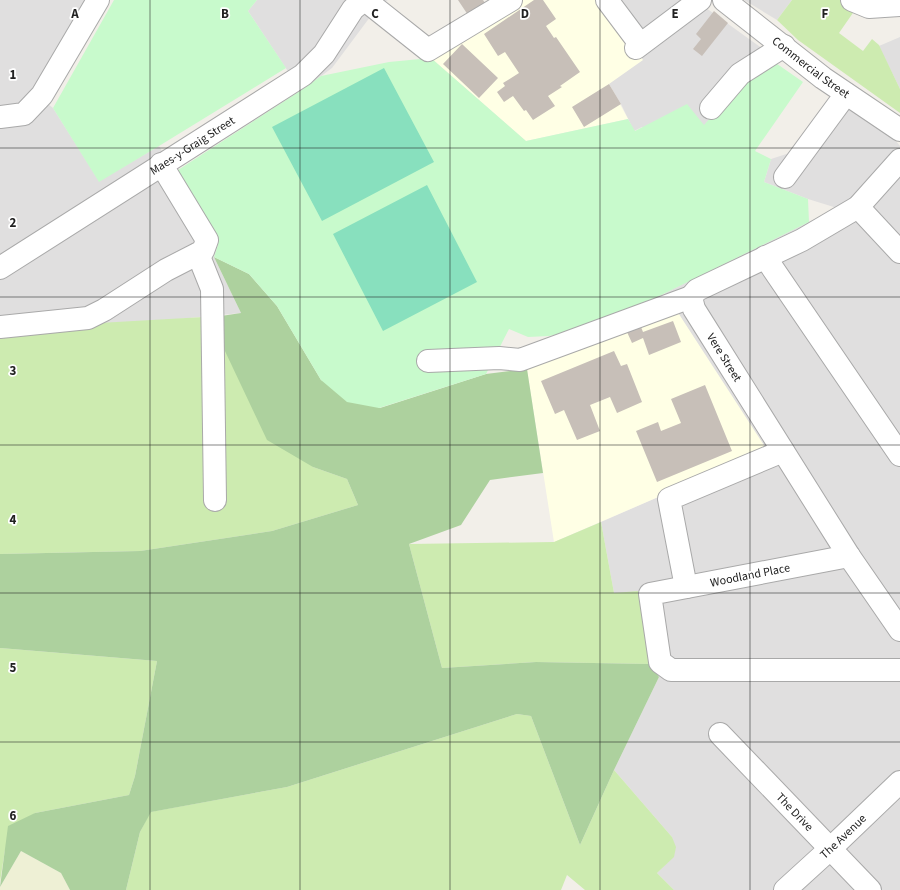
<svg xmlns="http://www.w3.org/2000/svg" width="900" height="890" font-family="'Source Sans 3',sans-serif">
<rect width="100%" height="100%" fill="#f2efe9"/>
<!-- residential -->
<path fill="#e0dfdf" d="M0,0H88L33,92L53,108L99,181L159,146L218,245L214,257L241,313L0,336Z
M257,0H388L379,5L332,68L301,91L248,11Z
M602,0H695L774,57L748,75L704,126L642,127L634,131L621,104L609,84Z
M744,0H792L777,20Z
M900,37V89L879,46Z
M845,105L895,140L900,146V890H674L657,873L674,856L672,837L614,770L659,677L650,664L614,593L601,522L766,450L665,293L837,208L808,199L764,182L771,159L817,144Z"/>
<!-- education -->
<path fill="#ffffe5" d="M522,0H602L643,60L609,84L628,119L526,141L431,58Z
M675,308L767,450L554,542L527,369Z"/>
<!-- farmland -->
<path fill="#eef0d5" d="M21,851L61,873L70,890H0V887Z"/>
<!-- grass -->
<path fill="#cdebb0" d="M792,0H844L855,10L839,33L863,51L872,39L879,45L900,89V113L798,40L777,20Z
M221,316L313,467L347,479L358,505L272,531L140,551L0,554V336L99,323Z
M601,522L614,593L638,591L650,664L536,662L442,668L409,544L554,542Z
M0,648L157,661L135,776L129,795L35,813L5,850L0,882Z
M517,714L531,716L580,845L614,770L672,837L676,847L674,857L657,873L674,890H585L567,875L561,890H126L140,832L150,812L287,787Z"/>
<!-- forest -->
<path fill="#add19e" d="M214,257L249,274L277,306L321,380L380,408L486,374L527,369L543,473L490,480L461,525L409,544L442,668L536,662L650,664L659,677L614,770L580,845L531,716L517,714L287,787L151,812L140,832L126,890H70L61,873L21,851L0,887L8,826L35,813L129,795L135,776L157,661L0,648V554L140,551L272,531L358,505L347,479L313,467L267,440L224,349L221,316L241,313Z"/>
<!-- park -->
<path fill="#c8facc" d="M114,0H257L248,11L286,68L159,146L99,182L53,108Z
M431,58L526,141L628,119L635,131L687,104L704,125L748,75L770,59L803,82L755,151L771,159L764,182L808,199L809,222L629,311L585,328L549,336L528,337L509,329L486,374L379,408L347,402L321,380L277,306L249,274L214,257L218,245L175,172L300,91L321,76L389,62Z"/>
<!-- pitch -->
<path fill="#88e0be" d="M384,68L434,162L322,221L272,127Z
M427,185L477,282L383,331L333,234Z"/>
<!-- building -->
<path fill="#c7bfb8" d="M458,0H483L489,9L472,21Z
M534,0H543L556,19L546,26L554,38L556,37L580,72L560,86L562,87L548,96L555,106L533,120L526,110L524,111L513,96L504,102L497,92L505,86L503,83L519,73L505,52L498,56L484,34Z
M714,11L728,23L702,56L693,49L701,39L696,34Z
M462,44L498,78L479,98L443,64Z
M609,84L621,104L584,127L572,107Z
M673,321L681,342L649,355L643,338L632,343L627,332L641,327L643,332Z
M614,351L621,366L627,364L642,402L617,413L610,397L590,405L600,431L577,440L564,410L555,414L541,381Z
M705,385L732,451L657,482L636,431L658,422L661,431L681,423L671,399Z"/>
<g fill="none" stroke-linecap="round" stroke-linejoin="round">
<!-- minor casing -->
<g stroke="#a9a9a9" stroke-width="24">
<g id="minor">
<path d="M365,0L428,50L511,0"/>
<path d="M607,0L640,44"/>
<path id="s1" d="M724,0L823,78L900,130"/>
<path d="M852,0L869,7L900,5"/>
<path d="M636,48L700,0"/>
<path d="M711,108L740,74L784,46"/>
<path d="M0,117L24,114L42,95L98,0"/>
<path id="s2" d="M900,160L858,207L802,240L697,290L691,297L694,309L849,556L900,630"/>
<path d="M785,177L846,94"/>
<path d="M858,207L900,252"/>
<path d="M198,254L212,289L215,500"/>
<path d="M765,257L900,455"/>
<path id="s3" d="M0,268L303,75L324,54L353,9L364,0"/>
<path d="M0,327L88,318L104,310L166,270L203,251L207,240L161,164"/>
<path d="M428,361L499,358L520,360L691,297"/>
<path d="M849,556L650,594L660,662L671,670H900"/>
<path d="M686,587L669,499L783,451"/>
<path id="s4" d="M720,734L870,890"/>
<path id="s5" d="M785,890L830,849L900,782"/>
</g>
</g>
<!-- minor -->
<use href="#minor" stroke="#fff" stroke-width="22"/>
</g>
<!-- grid -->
<path fill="none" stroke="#222" stroke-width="1" stroke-opacity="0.55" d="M150,0V890M300,0V890M450,0V890M600,0V890M750,0V890M0,148H900M0,297H900M0,445H900M0,593H900M0,742H900"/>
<g text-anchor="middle" stroke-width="3.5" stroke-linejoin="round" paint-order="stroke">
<!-- street labels -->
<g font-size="12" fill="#222" stroke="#fff">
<text dy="4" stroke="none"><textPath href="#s1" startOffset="110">Commercial Street</textPath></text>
<text dy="4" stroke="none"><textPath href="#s3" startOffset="228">Maes-y-Graig Street</textPath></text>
<text dy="4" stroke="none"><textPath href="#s2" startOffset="323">Vere Street</textPath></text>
<text transform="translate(750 575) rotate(-11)" y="4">Woodland Place</text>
<text dy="4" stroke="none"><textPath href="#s4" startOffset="108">The Drive</textPath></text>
<text dy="4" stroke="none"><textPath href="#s5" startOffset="79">The Avenue</textPath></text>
</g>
</g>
<g font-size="13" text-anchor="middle" font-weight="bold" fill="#222" stroke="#fff" stroke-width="3.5" stroke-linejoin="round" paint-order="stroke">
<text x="75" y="18">A</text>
<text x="225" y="18">B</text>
<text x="375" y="18">C</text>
<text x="525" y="18">D</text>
<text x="675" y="18">E</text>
<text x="825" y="18">F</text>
<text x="13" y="79">1</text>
<text x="13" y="227">2</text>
<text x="13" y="375">3</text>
<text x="13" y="524">4</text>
<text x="13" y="672">5</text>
<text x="13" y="820">6</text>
</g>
</svg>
